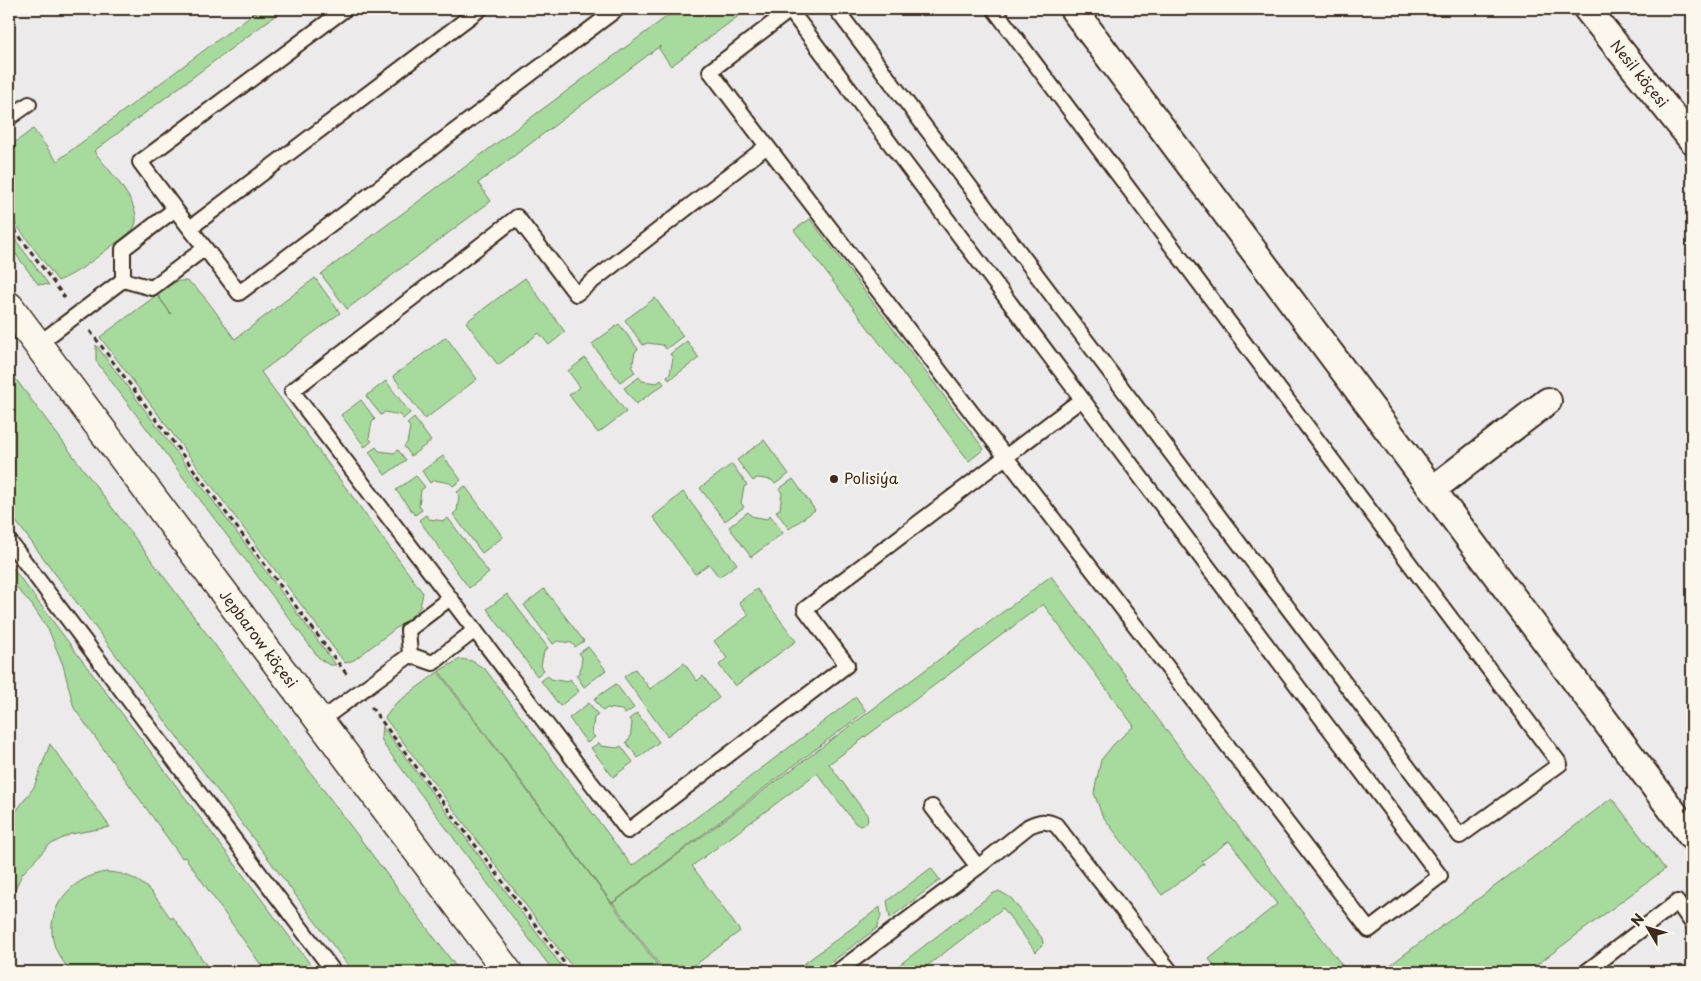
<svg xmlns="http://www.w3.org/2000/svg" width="1701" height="981" font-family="'Playpen Sans',sans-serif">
<rect width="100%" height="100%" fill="#eceaeb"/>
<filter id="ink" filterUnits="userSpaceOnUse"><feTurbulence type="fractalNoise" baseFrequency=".02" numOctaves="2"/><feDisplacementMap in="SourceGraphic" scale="10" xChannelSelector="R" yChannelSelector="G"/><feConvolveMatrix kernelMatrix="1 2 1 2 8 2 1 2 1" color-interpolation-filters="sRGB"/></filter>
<g filter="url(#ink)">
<!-- green -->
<path fill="#a7db9d" stroke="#71825e" d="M259,9H284L94,151C105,167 148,209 133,229C127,236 117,242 109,248C93,260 78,273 58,281L9,215V147L33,129L57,161Z
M677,9H748L671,66L659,49L660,46L478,183L491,201L347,309L321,274Z
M810,219L984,449L969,461L794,230Z
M9,231L49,285L38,284L9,245Z
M315,278L340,313L261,372L423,593L420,607L412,616L354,660L345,663L100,337L157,295L171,314L157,294C165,289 175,279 185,281C199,283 225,327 235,339Z
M525,278L565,332L549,345L539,333L498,365L466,322Z
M655,298L683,336L666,349L663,345L647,343L643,345L625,320Z
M619,324L638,349L635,352L632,368L635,372L620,382L592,344Z
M446,337L477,379L425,419L393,376Z
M687,341L699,358L669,380L667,376L670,374L673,358L670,354Z
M96,345L336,665H329L319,658L96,361Z
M585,358L626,412L598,433L569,395L580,387L568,371Z
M9,370L460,972H353L9,512Z
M639,377L642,381L657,383L661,380L664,384L636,404L624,388Z
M386,381L410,413L403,419L400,415L385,412L381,415L366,396Z
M361,400L375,419L372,422L369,438L372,441L365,447L341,415Z
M414,418L431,441L411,456L404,446L407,443L410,427L407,424Z
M764,440L789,474L775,484L772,480L757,478L753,481L737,460Z
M376,447L379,451L394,453L398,450L406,460L385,475L369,452Z
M443,456L461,480L453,486L450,483L434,480L430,483L422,471Z
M732,464L747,485L744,487L741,503L744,507L725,521L700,488Z
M416,476L425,487L421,490L419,506L422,510L415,515L396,490Z
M793,479L815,510L789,529L776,511L780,509L782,493L779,489Z
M465,486L503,537L482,553L453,514L457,511L459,496L457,492Z
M683,492L737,564L719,577L709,564L695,574L653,517Z
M748,512L751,516L767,519L770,515L783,533L751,557L729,527Z
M426,515L429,519L444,521L448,518L489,573L469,588L419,520Z
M9,563L316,972H266L185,857L182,858L74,708L63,665L49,631L32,605L9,579Z
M1051,576L1347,972H1219L1209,959L1277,904L1229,841L1202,861L1204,864L1162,895L1102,815L1094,793L1101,760L1114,744L1134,726L1043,604L829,764L867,815L868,820L865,824L860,826L855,823L817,773L692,866L740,931L686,972H665L613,903Z
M544,589L584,641L575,647L572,643L557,641L553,644L524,605Z
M757,589L796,641L735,686L719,665L727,658L714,641L749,615L739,602Z
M507,594L548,648L544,651L541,666L544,670L537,676L487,609Z
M588,647L606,670L584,687L576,675L580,672L582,657L579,653Z
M460,659L472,661L485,669L632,866L856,697L866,711L612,903L439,671Z
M684,663L697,681L703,676L719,698L667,736L624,677L635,669L650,689Z
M438,672L663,972H576L385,718L395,704Z
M548,676L551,679L567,682L570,679L579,691L560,706L541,681Z
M616,684L634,708L625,714L622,710L607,708L603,711L594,699Z
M589,703L598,715L594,718L592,734L595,737L587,743L569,718Z
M637,713L659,742L638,758L626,742L630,739L632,723L629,719Z
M382,726L566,972H554L384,745L381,738Z
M599,743L601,746L617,748L621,746L633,762L613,777L591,748Z
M50,744L110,827L71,834L49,845L22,874L11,898L9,896V821L34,787Z
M1612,798L1665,869L1527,972H1381Z
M931,868L940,880L890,918L887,901Z
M107,872C141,874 153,892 171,919L173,917L211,972H67L69,970C65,963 58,956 55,947C42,911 71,876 107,872Z
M999,891L1011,898L1042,938L1043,944L1036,952L1003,908L919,972H890L992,894Z
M880,907L881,916L877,928L818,972H793Z"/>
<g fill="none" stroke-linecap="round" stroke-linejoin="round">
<!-- lane casing -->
<g stroke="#3b2a1e" stroke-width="18">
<path id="lane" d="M836,9L1460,836L1560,764L994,9
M9,118L29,104
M767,146L710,71L790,10L1440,876L1369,930L767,146L576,294L517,217L292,391L628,831L847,665L805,609L1082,399
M175,209L140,162L345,9
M175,209L205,248L152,288L123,280V249Z
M190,228L480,9
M205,248L239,293L617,9
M38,344L123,280
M9,541L334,972
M410,655L408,630L450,598
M410,655L433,663L475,630
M320,721L410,655
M978,867L1029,826C1040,821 1046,820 1056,825L1171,972
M837,972L978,867L932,807
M1586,972L1677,902L1692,923"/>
</g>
<!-- street casing -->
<g stroke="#3b2a1e" stroke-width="30">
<path id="street" d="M1073,9L1692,837
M1587,9L1692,140
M1433,489L1548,401"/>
</g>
<!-- secondary casing -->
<g stroke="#3b2a1e" stroke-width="31">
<path id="secondary" d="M9,306L508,972"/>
</g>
<!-- path -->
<path stroke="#3b2a1e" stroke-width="3" stroke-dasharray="5 4" stroke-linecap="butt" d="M9,222L65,298
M90,331L348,676
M371,707L571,972"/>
<!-- lane -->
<use href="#lane" stroke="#fbf7ec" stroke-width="14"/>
<!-- street -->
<use href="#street" stroke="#fbf7ec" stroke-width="26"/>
<!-- secondary -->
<use href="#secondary" stroke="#fbf7ec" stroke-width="28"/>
</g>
</g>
<!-- markers -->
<circle fill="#3b2a1e" stroke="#fbf7ec" stroke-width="2" cx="834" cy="479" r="5"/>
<g text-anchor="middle" stroke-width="5" stroke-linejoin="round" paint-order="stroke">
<!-- street labels -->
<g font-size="15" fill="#3b2a1e" stroke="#fbf7ec">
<text transform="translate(1639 74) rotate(51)" y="5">Nesil köçesi</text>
<text transform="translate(258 639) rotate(53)" y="5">Jepbarow köçesi</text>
</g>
<!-- poi labels -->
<g font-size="15" fill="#3b2a1e" stroke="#fbf7ec" text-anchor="start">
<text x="844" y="484">Polisiýa</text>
</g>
</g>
<!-- margin -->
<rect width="1701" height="981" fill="none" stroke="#fbf7ec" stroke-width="30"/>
<rect x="15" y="15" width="1671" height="951" fill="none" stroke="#3b2a1e" stroke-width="2" filter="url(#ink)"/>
<!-- north arrow -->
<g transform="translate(1648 928) rotate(308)" stroke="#fbf7ec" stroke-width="4" paint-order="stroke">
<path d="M0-4L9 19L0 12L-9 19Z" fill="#3b2a1e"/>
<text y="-8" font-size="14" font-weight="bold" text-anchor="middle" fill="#3b2a1e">N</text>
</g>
</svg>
